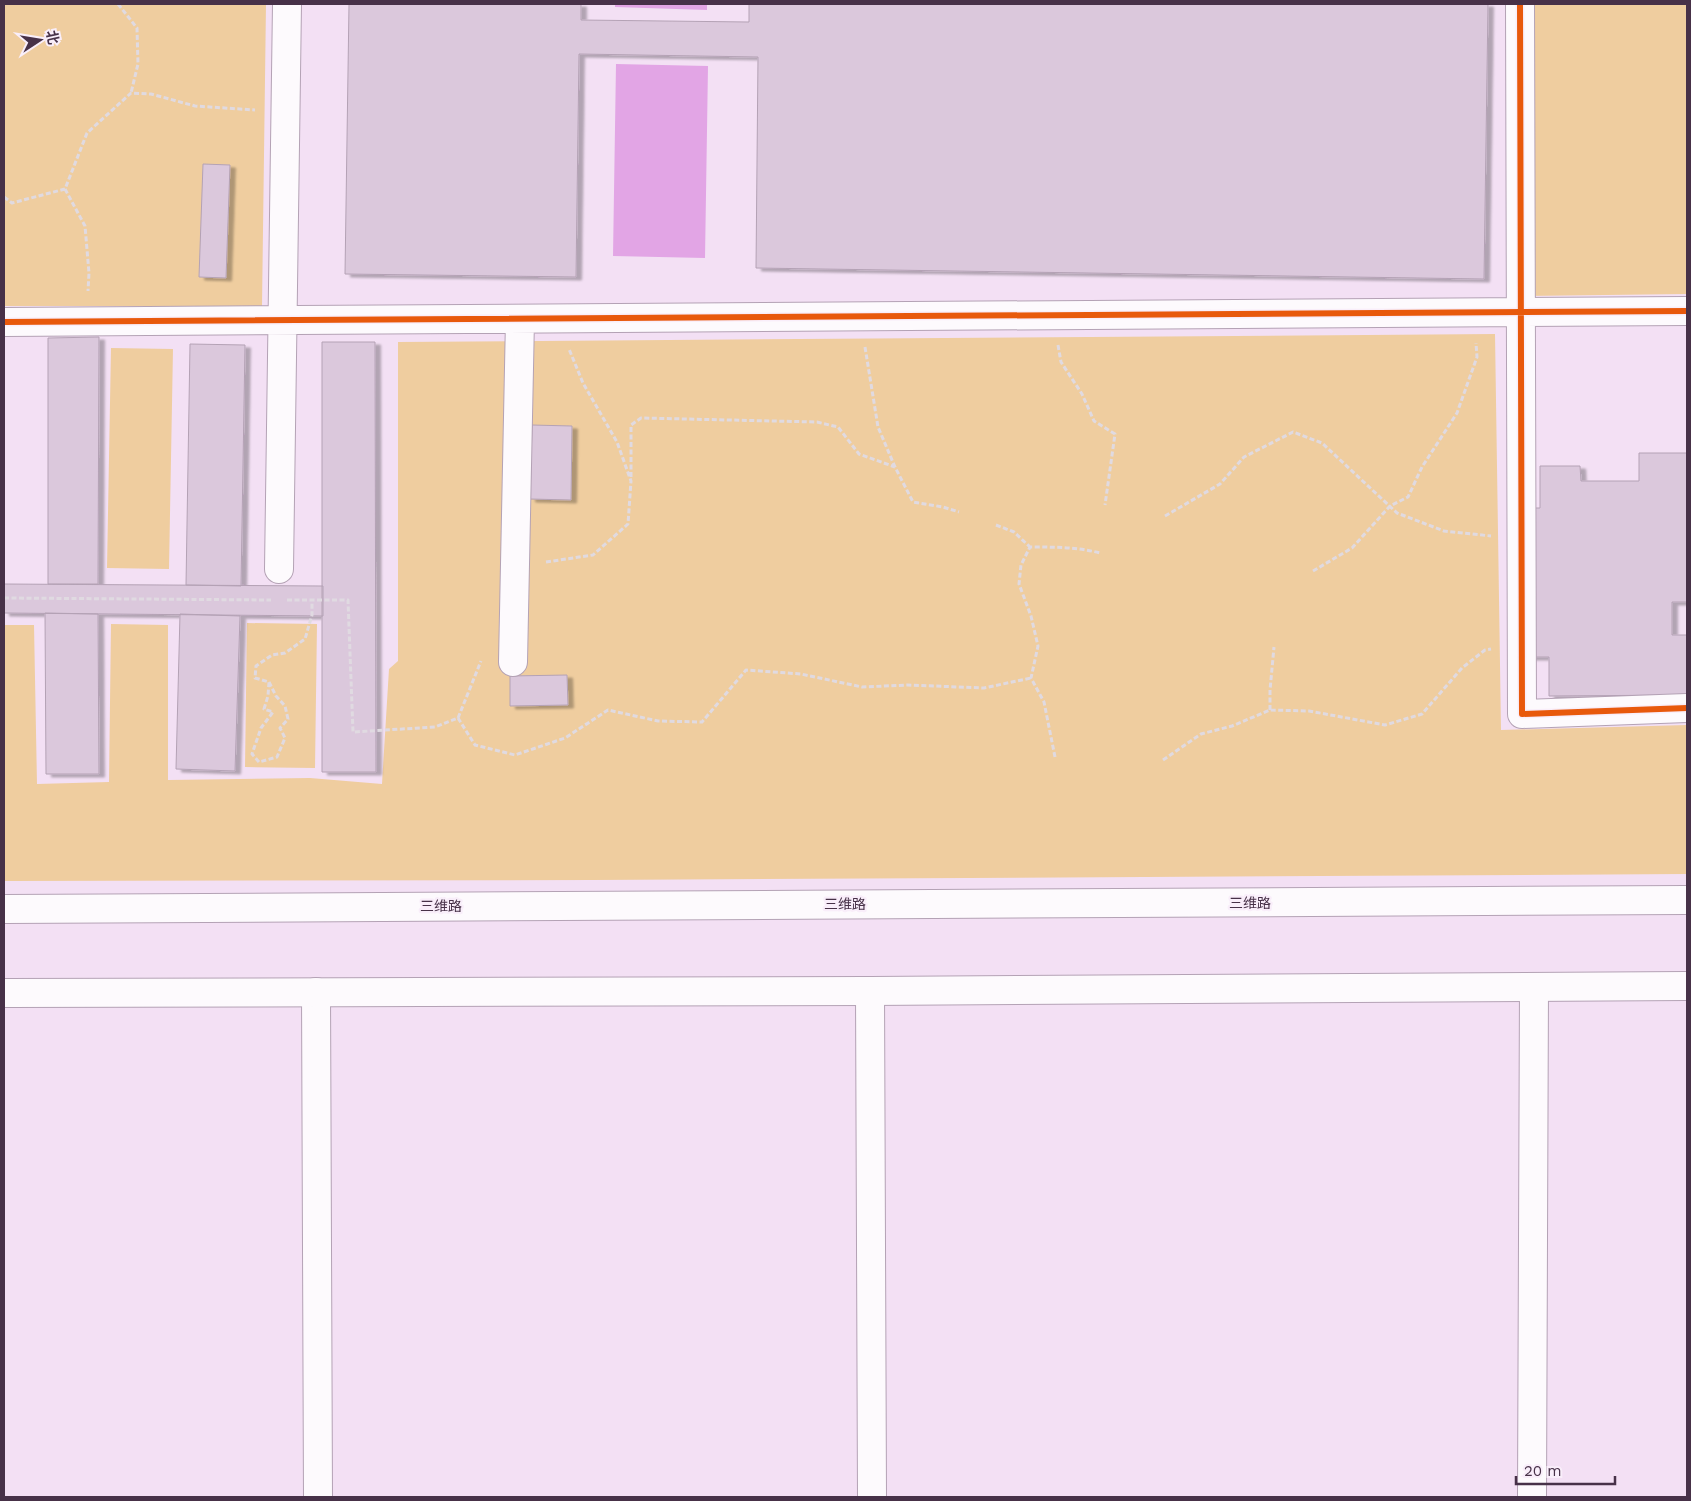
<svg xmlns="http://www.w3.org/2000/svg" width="1691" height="1501" font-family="'Work Sans','Noto Sans SC',sans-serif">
<defs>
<filter id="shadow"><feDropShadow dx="5.5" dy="3" stdDeviation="1" flood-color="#0004"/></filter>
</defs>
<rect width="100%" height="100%" fill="#f3e0f4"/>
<!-- green -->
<path fill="#efcd9f" d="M4,4H266L262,306H4Z
M1520,4H1687V294L1521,296Z
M1495,334L1501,730L1687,725V874L593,880L4,881V625H34L37,784L109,782L111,624L168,625V780L310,778L382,784L389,669L398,661V342Z
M111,348L173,349L169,569L107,568Z
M247,623L317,624L315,768L245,767Z"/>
<!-- water -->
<path fill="#e2a5e5" d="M615,4H707V10L615,7Z
M616,64L708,66L705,258L613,256Z"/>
<!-- building -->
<path fill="#dbc8dc" stroke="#b4a2b5" filter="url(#shadow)" d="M349,4H581V20L749,22V4H1488L1484,279L756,268L758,57L579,54L576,277L345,274Z
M203,164L230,165L226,278L199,277Z
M99,337L98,584H48V338Z
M322,342H375L376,772H322Z
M190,344L245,345L241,586L186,585Z
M532,425L572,426L571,500L530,499Z
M1639,453H1687V602H1672V635H1687V695L1549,696V657H1527V508H1540V466H1580L1581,481H1639Z
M4,584L323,586V616L4,613Z
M45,613L98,614L99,774H46Z
M180,614L240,616L235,771L176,769Z
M567,675L568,705L510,706V676Z"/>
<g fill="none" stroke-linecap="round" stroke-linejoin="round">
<!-- minor casing -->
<g stroke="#b4a2b5" stroke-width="30">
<path id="minor" d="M1520,4L1522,714L1687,708
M4,322L1687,311
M279,569L287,4
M513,662L520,319
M870,991L872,1497
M316,992L318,1497
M1532,1497L1534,987"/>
</g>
<!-- major casing -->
<g stroke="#b4a2b5" stroke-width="30">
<path id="major" d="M4,909L1687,900
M4,993L870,991L1687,986"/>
</g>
<!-- path -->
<path stroke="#e0dae1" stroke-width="3" stroke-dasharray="5 2.5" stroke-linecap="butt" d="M118,4L137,28L138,64L131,93
M65,189L85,226L89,273L88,291
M4,197L12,203L65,189L87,133L131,93L151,94L195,106L255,110
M1058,345L1061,362L1082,394L1094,421L1115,434L1105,505
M865,347L878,427L895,467L913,502L943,507L959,512
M631,477V425L641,418L817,422L838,427L859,454L895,467
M1165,516L1220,484L1244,457L1293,432L1322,443L1397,513L1444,531L1491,536
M996,525L1014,532L1030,547
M546,562L593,555L628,524L631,481L617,442L583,383L569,349
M1313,571L1352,548L1390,506L1408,497L1422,467L1457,413L1477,357L1476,343
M4,598L271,600
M287,600H348L353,732L435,727L458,718L481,661
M269,682L276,696L285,706L288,719L280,728L285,738L277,757L259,762L252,754L261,728L273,712L264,709L268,696L269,682L255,678L256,666L272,655L285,653L305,639L312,615V601
M1270,710V690L1274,647
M458,718L475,745L515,755L565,738L608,710L658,721L702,722L746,670L801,674L862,687L908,685L984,688L1031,678
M1055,757L1044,702L1031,678L1038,646L1031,616L1019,584L1021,565L1030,547C1054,547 1077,547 1100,553
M1163,760L1201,734L1232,726L1270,710L1309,711L1385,725L1422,714L1462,668L1485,650L1491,649"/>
<!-- minor -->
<use href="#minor" stroke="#fdfafd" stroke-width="28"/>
<!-- major -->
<use href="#major" stroke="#fdfafd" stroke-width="28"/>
<!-- cycleway casing -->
<g stroke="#f9eefa" stroke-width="9">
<path id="cycleway" d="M1520,4L1522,714L1687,708
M4,322L1687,311"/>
</g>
<!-- cycleway -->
<use href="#cycleway" stroke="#e8590c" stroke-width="6"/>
</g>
<g text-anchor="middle" stroke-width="4.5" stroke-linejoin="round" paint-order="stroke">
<!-- street labels -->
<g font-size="14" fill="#473148" stroke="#f9eefa">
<text x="1250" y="908">三维路</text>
<text x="845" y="909">三维路</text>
<text x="441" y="911">三维路</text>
</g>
</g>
<!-- border -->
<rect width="1691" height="1501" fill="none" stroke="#473148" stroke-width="10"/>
<!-- north arrow -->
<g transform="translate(40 40) rotate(78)" stroke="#f9eefa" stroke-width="4" paint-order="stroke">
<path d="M0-4L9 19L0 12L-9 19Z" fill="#473148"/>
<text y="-8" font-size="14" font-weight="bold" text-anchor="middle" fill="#473148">北</text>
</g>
<!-- scale -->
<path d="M1516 1476v8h99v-8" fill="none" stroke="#473148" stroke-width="2.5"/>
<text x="1524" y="1476" font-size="15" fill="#473148" stroke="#f9eefa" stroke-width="4" paint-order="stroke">20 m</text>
</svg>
